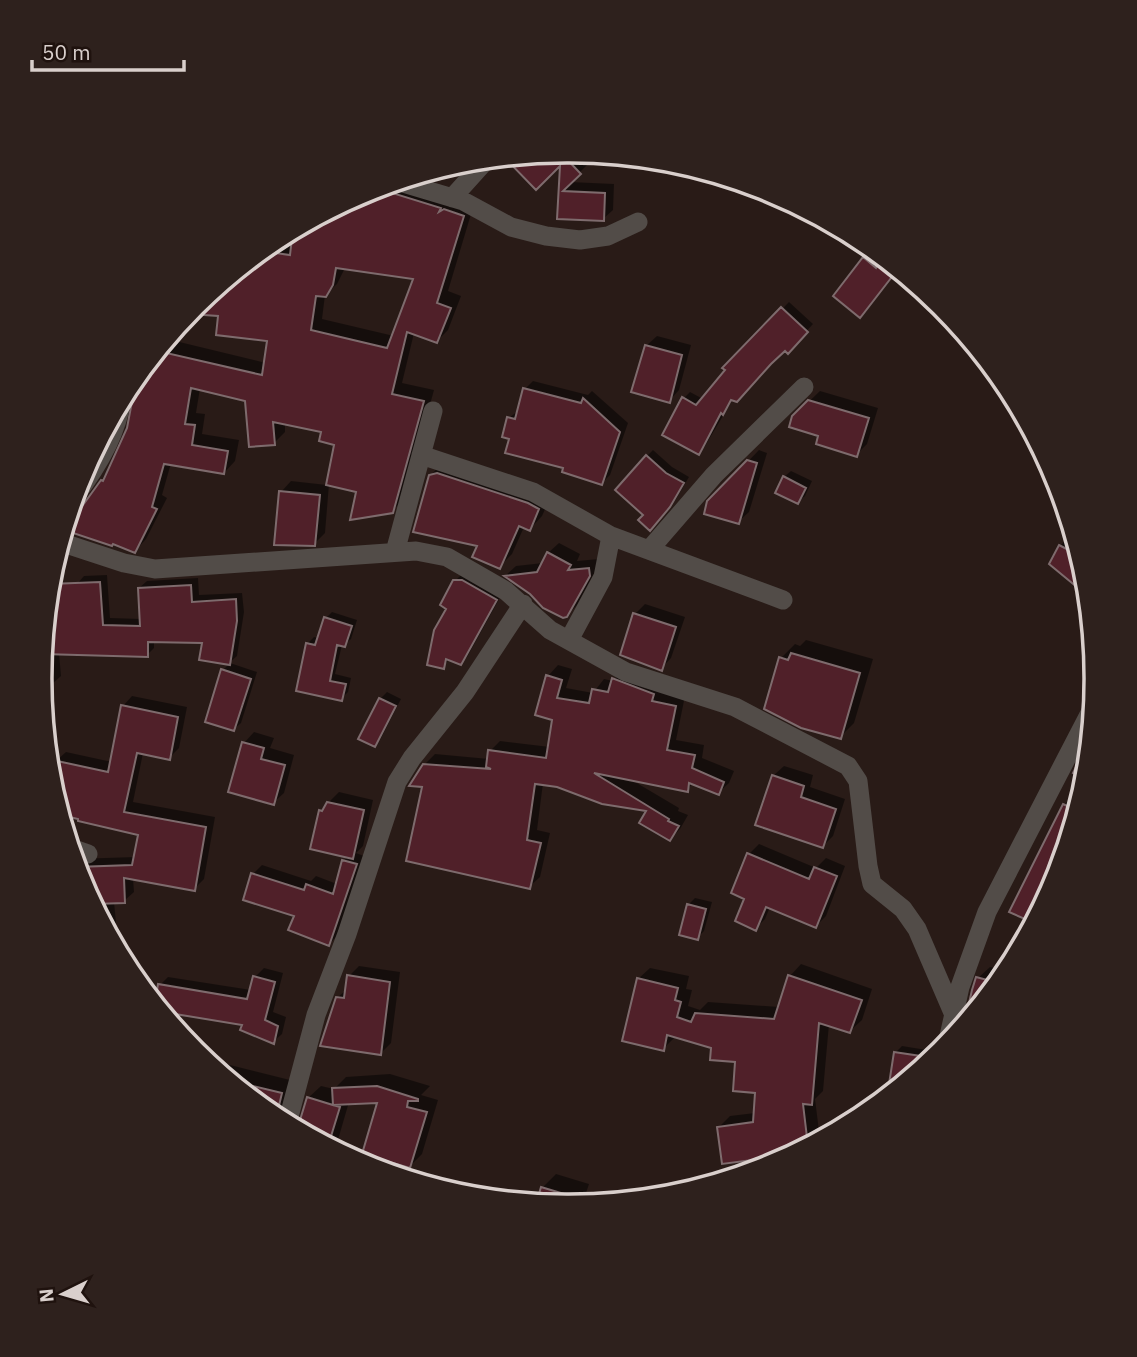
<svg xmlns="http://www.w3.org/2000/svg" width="1137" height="1357" font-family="'IBM Plex Sans',sans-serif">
<rect width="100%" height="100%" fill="#291b17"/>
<!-- shadow -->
<path fill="#0007" fill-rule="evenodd" d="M569,150L578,151L589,163L570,182L614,184L613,210L603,219L559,218L562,162L536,187L506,156Z
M459,163L452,169L445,167Z
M402,180L474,204L448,291L461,296L448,330L437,341L414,333L402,383L434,390L404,499L392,511L358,490L329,484L325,533L314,544L281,492L291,481L327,485L336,443L323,431L285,423V432L274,443L247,400L200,388L196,413L205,414L202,434L239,440L235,461L224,473L171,463L162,495L167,498L146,539L135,551L121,458L140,373L167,339L266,363L269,340L220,315L189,312L275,239L367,190ZM345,268L415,277L394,336L322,319L325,295L337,284Z
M870,252L882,261L884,257L898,269L867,309L864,259Z
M789,302L813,324L788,351L785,348L733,399L705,446L698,453L684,398L690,392L703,399L728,370L725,368Z
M657,336L691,345L679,390L669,401L646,346Z
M533,381L588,395L592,391L628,423L610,475L602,483L511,438L509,418L519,410L525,389Z
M820,391L878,408L867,444L856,455L794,416Z
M653,450L672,467L689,477L676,499L655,522L645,515L647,456Z
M759,450L767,453L749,512L738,522L709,502Z
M443,462L551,496L542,516L530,529L524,527L512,554L499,567L479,545L430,476Z
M791,471L812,481L805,496L798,502L784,477Z
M1070,536L1076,539L1087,576L1089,595L1060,546Z
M559,543L580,554L577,561L599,559V564L577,605L566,616L506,575L516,566L543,563L548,553Z
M55,560V579L50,585V575Z
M107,575L110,618L141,619L139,588L147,581L198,578L199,595L242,593L244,612L237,656L229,663L204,641L154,640V648L147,655L59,653L61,676L52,684L53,734L46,740L40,678L48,602L76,601L77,584L84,576Z
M461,575L502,594L467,657L461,663L450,658L443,667L449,608L454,582Z
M645,604L685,617L671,658L661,669L635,614Z
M332,612L357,620L351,639L344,645H342L335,674L351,678L348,692L341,699L298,690L307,644L314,637L319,638L326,618Z
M806,640L873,659L854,723L840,737L781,658L795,644L800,646Z
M230,663L257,672L241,723L234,729L223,670Z
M558,665L572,669L566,688L593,693L604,679L613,681L624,669L685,696L676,740L704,745L702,758L734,771L729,783L718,793L693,783L687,790L630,779L679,808L678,811L688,815L680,829L670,839L649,809L543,783L537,830L550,833L540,877L529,887L424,785V765L435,754L489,759L490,751L500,741L550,747L554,719L548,676Z
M387,692L401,699L381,738L375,745L361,738L380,699Z
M132,696L187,707L179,748L169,758L143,753L133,802L215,817L204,879L194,889L133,878L134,892L124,901L114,902L119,953L80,880L74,859L136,857L140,833L60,814L50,781L56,761L66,752L112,762L123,706Z
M254,732L274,738L270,748L294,755L284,793L273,803L244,743Z
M784,766L813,775L810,787L845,799L833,836L823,846L773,776Z
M339,792L373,800L363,846L356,853L364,856L338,935L329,944L253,874L262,865L311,881L316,876L337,884L343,861L349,856L320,811Z
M1075,794L1082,797L1056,881L1035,922L1064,805Z
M759,844L816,868L826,858L845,866L826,916L816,926L770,907L765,919L755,929L747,898L749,854Z
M695,898L712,902L704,931L697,938L688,905Z
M1022,933L1028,935L1007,972L970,1018L978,978L990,967L1004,970L1010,945Z
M801,964L872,989L862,1020L850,1031L829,1024L823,1091L815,1099L820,1139L797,1153L723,1162L719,1127L730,1116L755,1113L757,1091L737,1061L713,1046L675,1037L663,1049L638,979L650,968L689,976L686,989L692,990L688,1006L700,1010L708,1002L779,1007L790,976Z
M359,966L400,972L391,1043L380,1054L337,998L347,989L349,976Z
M264,968L283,973L273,1012L286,1017L282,1034L273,1042L244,1024L161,1010L156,1005L160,985L168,977L251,990L255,977Z
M902,1046L933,1051L931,1061L895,1090L890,1089L895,1053Z
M218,1062L294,1081L291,1121L298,1124L302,1123L308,1098L321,1086L334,1089L346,1077L390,1074L430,1086L421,1095L438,1100L422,1154L410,1166L380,1101L349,1102L335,1150L275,1117L213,1067Z
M556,1174L589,1184L582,1205L568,1207L542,1188Z"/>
<!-- building -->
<path fill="#502029" stroke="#7e6b6d" stroke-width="2" fill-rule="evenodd" d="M559,151L581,174L563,191L605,193L604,221L557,219L560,166L536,190L504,157Z
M385,185L392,193L441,208L439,212L444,209L464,216L437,303L451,308L437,343L407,332L392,394L424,401L393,513L350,520L356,492L326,485L334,445L319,441L321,432L273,422L275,445L249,447L245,401L191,388L185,424L195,425L192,445L228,451L224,474L164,464L152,507L157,509L135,553L113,544L112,546L64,530L75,509L83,505L101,480L103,481L127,428L137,375L158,351L262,375L267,341L216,335L218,316L188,314L195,305L261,251L290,255L293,229L367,190ZM336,268L413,279L387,348L311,330L316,296L326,297L333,285Z
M883,256L898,269L860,318L833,296L863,257L876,268Z
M781,307L808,332L788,354L785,351L771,364L737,402L731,400L723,415L721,413L699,455L662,435L682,397L696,405L725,370L722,368Z
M645,345L682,355L670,403L631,392Z
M523,388L581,403L583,398L620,432L602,485L562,472L563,468L505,453L509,439L502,437L507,417L515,419Z
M808,400L869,418L857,457L816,444L818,436L789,427L792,416Z
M646,455L666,473L684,483L670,507L650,531L638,520L643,515L615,490Z
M747,460L757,463L739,524L704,514L707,501Z
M437,473L528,503L539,509L530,531L519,526L500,569L472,557L477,546L413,532L429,475Z
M783,476L806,488L798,504L775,493Z
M279,491L320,495L315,546L274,545Z
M1059,545L1078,555L1075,560L1084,567L1089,597L1049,564Z
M547,552L571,565L568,570L589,568L590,576L567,617L563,618L543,608L530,594L504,576L537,572Z
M453,580H462L497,600L461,665L446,659L444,669L427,665L434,630L446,609L440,605Z
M100,582L103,625L140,626L138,588L191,585L192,602L236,599L237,621L230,665L199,660L202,643L148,642V657L43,654L50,584Z
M633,613L676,627L662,671L620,655Z
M324,617L352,626L345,647L337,645L330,681L346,684L342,701L296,691L306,643L315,645Z
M791,653L860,673L841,739L801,728L764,709L779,657L788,660Z
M221,669L251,679L234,731L205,722Z
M546,675L562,680L557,698L589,703L592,689L608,692L612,678L654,694L652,701L676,706L667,750L695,755L692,768L724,782L719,795L689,783L688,792L594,773L669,819L668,821L679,826L670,841L639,823L646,811L602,804L557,787L535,784L527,840L541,843L530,889L406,861L422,787L409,786L423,764L491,769L486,767L488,750L546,758L552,720L535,715Z
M379,698L396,706L375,747L358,739Z
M121,705L178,717L170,760L137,753L124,812L206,827L195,891L124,878L125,903L93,904L80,880L76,867L132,865L138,835L78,821V819L61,815L50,781L48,759L108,772Z
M242,742L264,748L261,759L285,765L274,805L228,792Z
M1085,749L1090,751L1087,780L1073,773Z
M772,775L804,786L801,797L836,809L823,848L755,825Z
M327,802L364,810L353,859L310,849L319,810L322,811Z
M1063,804L1078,811L1056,881L1034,923L1009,912Z
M747,853L809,879L814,867L837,876L816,928L766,907L756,931L735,921L744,899L731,893Z
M342,860L357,864L329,946L288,930L294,916L243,900L251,873L304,890L306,884L333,894Z
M687,904L706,909L698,940L679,935Z
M347,975L390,982L381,1055L320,1046L336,997L344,998Z
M788,975L862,1000L850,1033L819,1023L812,1105L803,1104L808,1146L792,1155L722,1164L717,1127L753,1122L755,1093L733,1091L735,1062L710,1060L711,1048L667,1035L664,1051L622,1041L637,978L678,988L675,1000L681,1002L677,1017L691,1022L695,1013L774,1019Z
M253,976L275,982L265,1020L278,1026L274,1044L240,1030L242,1025L163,1012L155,1003L158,984L247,999Z
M976,977L999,983L964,1025L972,990Z
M894,1052L934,1058L887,1097Z
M228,1080L282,1093L276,1118L275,1117Z
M377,1086L418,1099V1101H408L407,1107L427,1112L410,1168L362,1154L377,1103L333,1105L340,1107L328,1146L297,1130L307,1097L333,1105L332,1088Z
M541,1187L584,1200L583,1205L568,1207L536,1204Z"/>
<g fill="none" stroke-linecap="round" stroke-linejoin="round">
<!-- minor -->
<path stroke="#524c48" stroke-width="19" d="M396,181L463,201L511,227L546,236L580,240L608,236L638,222
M452,198L488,158
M421,455L533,492L611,536L783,600
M74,497C96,469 117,434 122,398
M60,542L124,563L155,569L416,551L447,557L506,591L550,630L626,672L735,707L848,766L858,781L868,866L872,884L903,909L917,929L954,1015
M649,550L714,475L804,387
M395,552L433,411
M569,640L603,577L611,536
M71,848L88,854
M947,1045L960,987L987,912L1094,705
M287,1124L316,1015L347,934L397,782L412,758L465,692L523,604"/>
</g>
<!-- crop -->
<path d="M0 0H1137V1357H0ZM567 163H569A515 515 0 0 1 1084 678V679A515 515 0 0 1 569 1194H567A515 515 0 0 1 52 679V678A515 515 0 0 1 567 163Z" fill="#2e211d" fill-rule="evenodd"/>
<path fill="none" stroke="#d9cfcc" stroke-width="3.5" d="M567 163H569A515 515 0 0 1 1084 678V679A515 515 0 0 1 569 1194H567A515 515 0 0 1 52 679V678A515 515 0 0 1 567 163Z"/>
<!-- north arrow -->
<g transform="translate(63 1294) rotate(265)" stroke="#1f120e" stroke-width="5" paint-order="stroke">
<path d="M0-5L12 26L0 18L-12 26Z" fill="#d9cfcc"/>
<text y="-10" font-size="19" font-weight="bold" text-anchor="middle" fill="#d9cfcc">N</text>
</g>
<!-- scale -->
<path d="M32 60v10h152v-10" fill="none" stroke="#d9cfcc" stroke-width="3.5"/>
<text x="42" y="60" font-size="21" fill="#d9cfcc" stroke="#1f120e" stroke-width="5" paint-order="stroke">50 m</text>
</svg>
